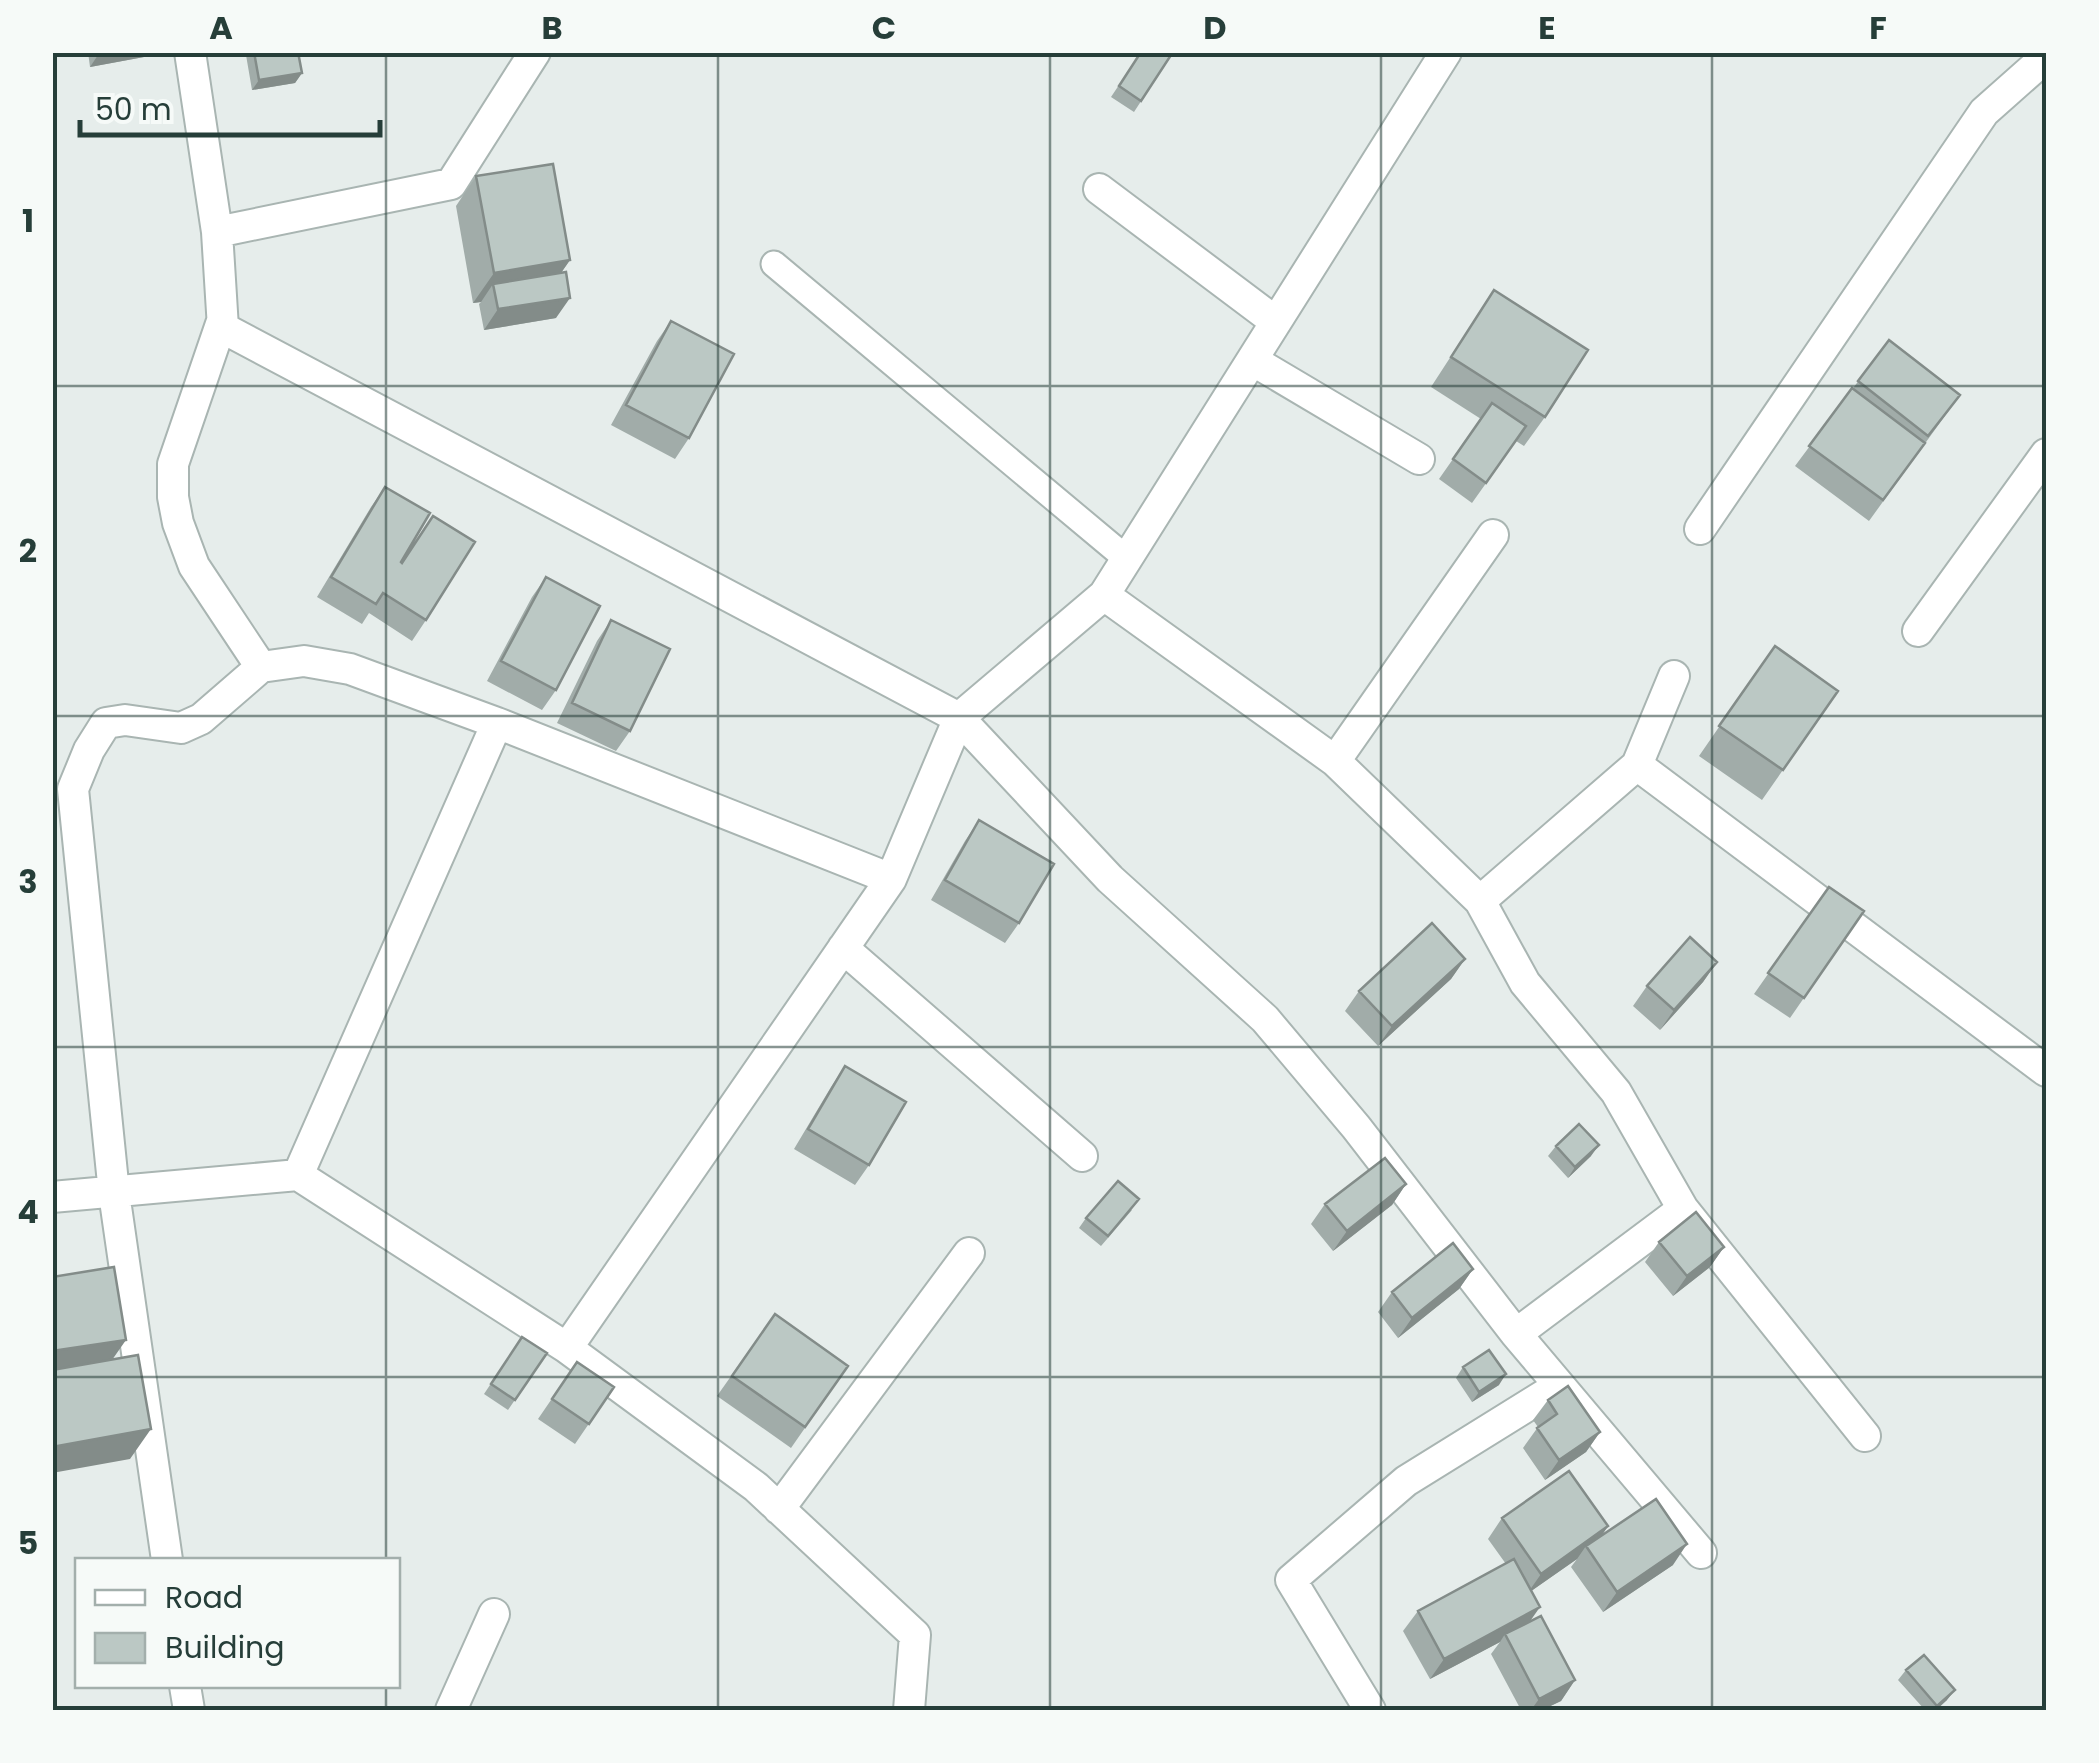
<svg xmlns="http://www.w3.org/2000/svg" width="2099" height="1763" font-family="Poppins,sans-serif">
<rect width="100%" height="100%" fill="#e6edeb"/>
<g fill="none" stroke-linecap="round" stroke-linejoin="round">
<!-- lane casing -->
<g stroke="#a9b5b2" stroke-width="29">
<path id="lane" d="M774,264L1127,559"/>
</g>
<!-- street casing -->
<g stroke="#a9b5b2" stroke-width="34">
<path id="street" d="M190,52L217,232L223,328L959,718L1110,879L1265,1019L1356,1127L1516,1334
M1099,189L1276,322
M217,232L451,184L535,52
M222,321L173,464V497L178,523L194,566L261,667
M1252,360L1419,459
M1700,529L1984,112L2046,57
M1104,595L1335,761L1480,901
M1918,631L2046,454
M1674,676L1637,765L1480,901L1525,983L1616,1092L1683,1209L1865,1436
M1335,761L1493,535
M1637,765L2046,1071
M843,948L1082,1156
M298,1175L497,723
M52,1197L298,1175L567,1348L756,1487L915,1635L909,1710
M1683,1209L1516,1334L1701,1553
M567,1348L891,879L959,718L1104,595L1446,52
M779,1509L969,1253
M167,1560L114,1193L73,789L89,750L106,723L125,720L181,728L201,719L261,667L304,661L350,669L497,723L891,879
M185,1686L189,1710
M451,1710L494,1614
M1370,1710L1291,1580L1406,1481L1559,1386"/>
</g>
<!-- lane -->
<use href="#lane" stroke="#fff" stroke-width="25"/>
<!-- street -->
<use href="#street" stroke="#fff" stroke-width="30"/>
</g>
<!-- wall -->
<path fill="#a1aca9" d="M88,52H171L90,67Z
M247,52H298L302,73L295,83L252,90L246,55Z
M1141,52H1173L1134,112L1111,97Z
M476,176L570,260L561,273L556,318L484,330L479,304L481,302L473,303L456,206Z
M1494,290L1545,417L1524,446L1516,441L1472,503L1439,479L1481,419L1431,387Z
M671,321L689,438L675,459L611,425L657,341Z
M1889,340L1960,395L1869,521L1795,466Z
M385,487L401,563L433,516L426,620L412,641L369,613L362,624L317,597L371,507Z
M546,577L556,690L542,710L487,681L532,597Z
M611,620L630,731L616,751L557,723L597,641Z
M1775,646L1838,691L1762,800L1699,756Z
M979,820L1019,923L1005,943L931,900L965,841Z
M1829,887L1864,911L1790,1018L1754,994Z
M1465,959L1451,979L1378,1046L1345,1011L1359,991Z
M1717,962L1703,982L1660,1030L1633,1006L1647,986Z
M845,1066L869,1165L855,1185L794,1149L831,1087Z
M1556,1146L1591,1156L1568,1178L1548,1156Z
M1406,1184L1392,1205L1333,1251L1311,1224L1325,1204Z
M1132,1210L1101,1246L1079,1228L1086,1218Z
M1659,1242L1724,1247L1710,1267L1673,1296L1645,1262Z
M1473,1269L1459,1289L1398,1338L1378,1312L1392,1292Z
M775,1314L848,1366L791,1448L717,1396Z
M522,1337L547,1353L508,1410L484,1394Z
M577,1362L614,1387L575,1444L538,1419Z
M1463,1367L1499,1385L1472,1402L1456,1378Z
M1548,1400L1600,1432L1586,1452L1545,1480L1523,1448L1538,1427L1533,1420Z
M1502,1518L1608,1526L1602,1535L1673,1565L1603,1612L1571,1567L1577,1559L1531,1591V1621L1575,1680L1561,1701L1542,1710H1521L1491,1654L1500,1642L1430,1679L1403,1631L1418,1611L1506,1564L1488,1539Z
M1906,1670L1947,1700L1936,1710H1925L1898,1680Z"/>
<!-- shaded-wall -->
<path fill="#838c89" d="M100,52H171L90,67Z
M302,73L295,83L252,90L259,80Z
M570,260L549,290L493,284L481,302L473,303L494,273Z
M570,298L556,318L484,330L498,309Z
M1465,959L1451,979L1378,1046L1392,1026Z
M1717,962L1703,982L1660,1030L1674,1010Z
M1599,1145L1591,1156L1568,1178L1575,1167Z
M1406,1184L1392,1205L1333,1251L1347,1231Z
M1724,1247L1710,1267L1673,1296L1687,1276Z
M1473,1269L1459,1289L1398,1338L1412,1318Z
M126,1340L105,1370L52,1377V1351Z
M1506,1374L1499,1385L1472,1402L1479,1392Z
M151,1429L130,1459L52,1473V1447Z
M1600,1432L1586,1452L1545,1480L1559,1460Z
M1608,1526L1594,1547L1586,1546L1577,1559L1527,1594L1541,1574Z
M1687,1544L1673,1565L1603,1612L1617,1592Z
M1540,1607L1526,1627L1505,1634L1500,1642L1430,1679L1444,1659Z
M1575,1680L1561,1701L1542,1710H1531L1539,1699Z
M1955,1690L1947,1700L1936,1710H1933Z"/>
<!-- building -->
<path fill="#bbc8c4" stroke="#838c89" stroke-width="2.5" d="M254,52H298L302,73L259,80Z
M1141,52H1173L1141,101L1119,86Z
M553,164L570,260L494,273L476,176Z
M566,272L570,298L498,309L493,284Z
M1494,290L1588,350L1545,417L1451,357Z
M671,321L734,354L689,438L626,405Z
M1889,340L1960,395L1928,436L1858,381Z
M1852,388L1925,443L1883,500L1809,446Z
M1492,403L1526,426L1486,483L1453,459Z
M385,487L430,513L401,562L402,563L433,516L475,542L426,620L383,593L376,604L331,577Z
M546,577L600,606L556,690L501,661Z
M611,620L670,649L630,731L572,703Z
M1775,646L1838,691L1783,770L1719,726Z
M979,820L1054,864L1019,923L945,880Z
M1829,887L1864,911L1804,998L1768,973Z
M1432,923L1465,959L1392,1026L1359,991Z
M1690,937L1717,962L1674,1010L1647,986Z
M845,1066L906,1102L869,1165L808,1129Z
M1579,1124L1599,1145L1575,1167L1556,1146Z
M1385,1158L1406,1184L1347,1231L1325,1204Z
M1118,1181L1139,1199L1108,1236L1086,1218Z
M1696,1212L1724,1247L1687,1276L1659,1242Z
M1453,1243L1473,1269L1412,1318L1392,1292Z
M114,1267L126,1340L52,1351V1277Z
M775,1314L848,1366L805,1427L732,1376Z
M522,1337L547,1353L515,1400L491,1384Z
M1489,1350L1506,1374L1479,1392L1463,1367Z
M138,1355L151,1429L52,1447V1370Z
M577,1362L614,1387L589,1424L552,1399Z
M1568,1386L1600,1432L1559,1460L1537,1428L1557,1414L1548,1400Z
M1569,1471L1608,1526L1541,1574L1502,1518Z
M1656,1499L1687,1544L1617,1592L1586,1546Z
M1514,1559L1540,1607L1444,1659L1418,1611Z
M1541,1616L1575,1680L1539,1699L1505,1634Z
M1924,1655L1955,1690L1937,1706L1906,1670Z"/>
<!-- grid -->
<path fill="none" stroke="#263e39" stroke-width="2.5" stroke-opacity="0.55" d="M386,52V1560M718,52V1710M1050,52V1710M1381,52V1710M1712,52V1710M52,386H2046M52,716H2046M52,1047H2046M52,1377H2046M386,1686V1710"/>
<!-- border -->
<rect width="2099" height="1763" fill="none" stroke="#f6faf8" stroke-width="110"/>
<!-- legend -->
<rect x="75" y="1558" width="325" height="130" fill="#f6faf8" stroke="#a3afac" stroke-width="2.5"/>
<rect x="95" y="1590" width="50" height="15" fill="#ffffff" stroke="#a3afac" stroke-width="2.5"/>
<text x="165" y="1608" font-size="30" fill="#263e39">Road</text>
<rect x="95" y="1633" width="50" height="30" fill="#bbc8c4" stroke="#a3afac" stroke-width="2.5"/>
<text x="165" y="1658" font-size="30" fill="#263e39">Building</text>
<!-- scale -->
<path d="M80 120v15h300v-15" fill="none" stroke="#263e39" stroke-width="5"/>
<text x="95" y="120" font-size="30" fill="#263e39" stroke="#f6faf8" stroke-width="8" paint-order="stroke">50 m</text>
<rect x="55" y="55" width="1989" height="1653" fill="none" stroke="#263e39" stroke-width="4"/>
<g font-size="32" text-anchor="middle" font-weight="bold" fill="#263e39">
<text x="221" y="39">A</text>
<text x="552" y="39">B</text>
<text x="884" y="39">C</text>
<text x="1215" y="39">D</text>
<text x="1547" y="39">E</text>
<text x="1878" y="39">F</text>
<text x="28" y="232">1</text>
<text x="28" y="562">2</text>
<text x="28" y="893">3</text>
<text x="28" y="1223">4</text>
<text x="28" y="1554">5</text>
</g>
</svg>
